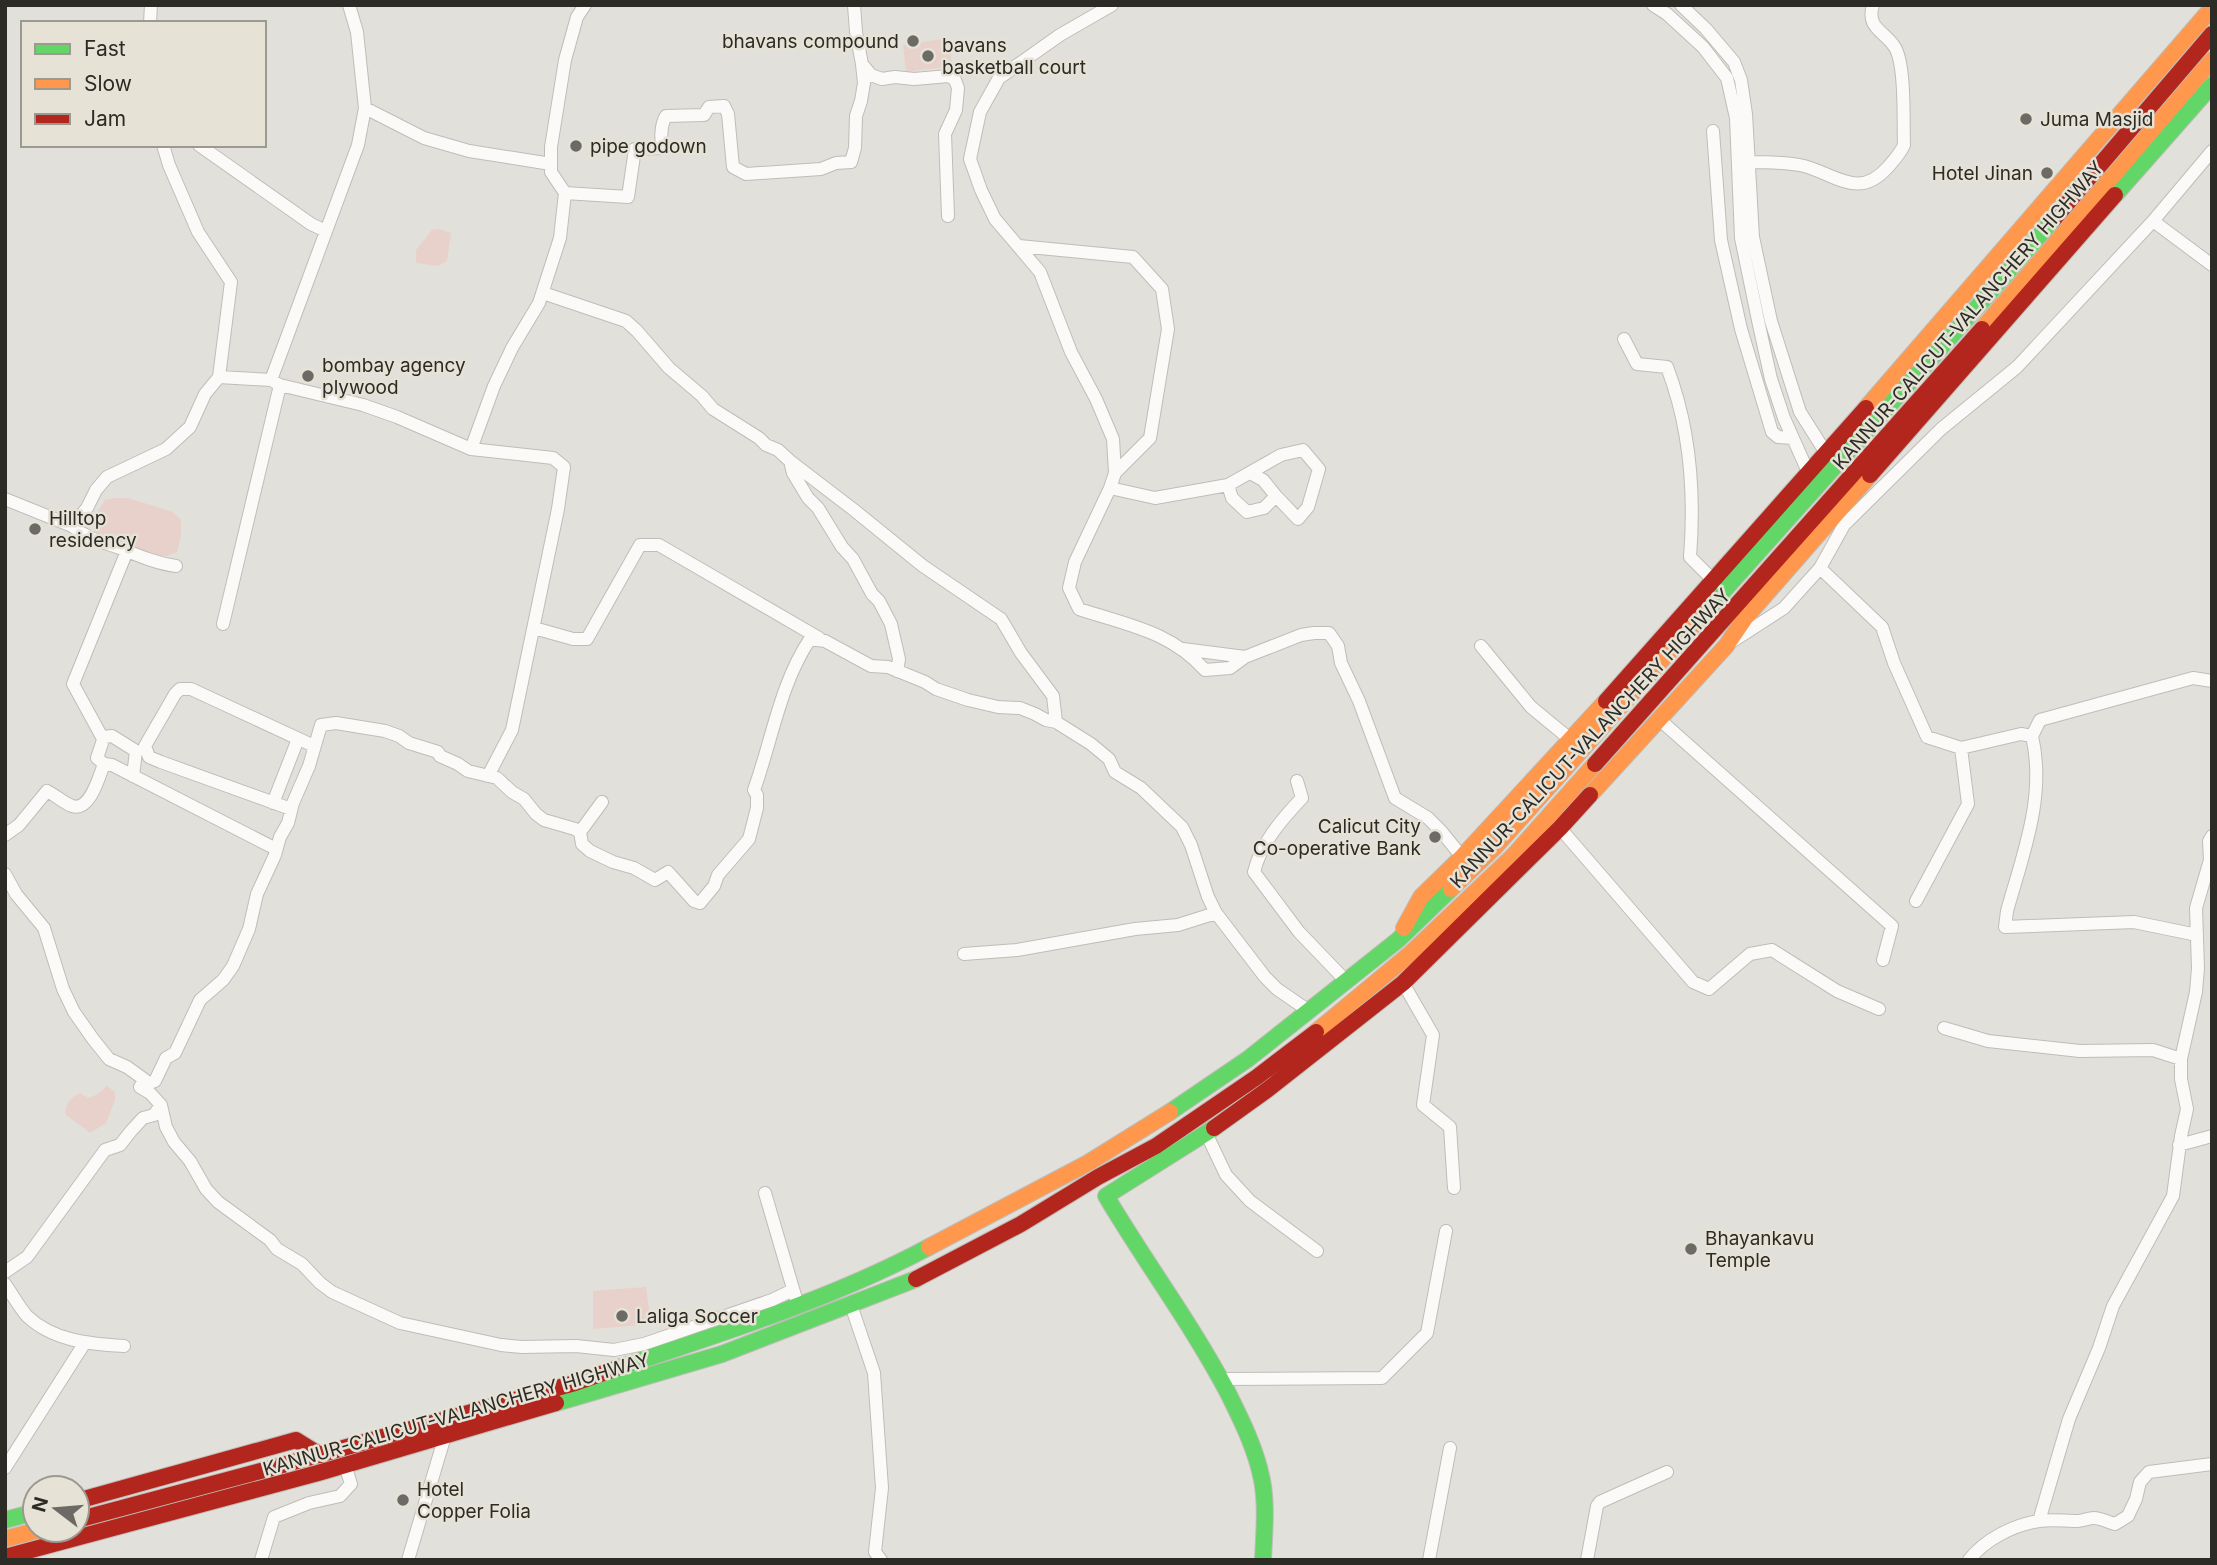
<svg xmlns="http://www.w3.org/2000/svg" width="2217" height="1565" font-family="Inter,sans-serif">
<rect width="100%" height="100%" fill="#e2e0da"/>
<!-- green -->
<path fill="#e8d1ca" d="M949,38L952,66L906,72L903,45Z
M438,229L451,233L447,261L438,266L416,263V250L432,230Z
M115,498H128L173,512L181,520V536L177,552L167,556H158L97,536C95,518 95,515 105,500Z
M107,1086L115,1092V1100L106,1123L90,1133L65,1114C66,1103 70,1098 80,1093L88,1098L96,1095Z
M646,1287L651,1324L593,1329V1291Z"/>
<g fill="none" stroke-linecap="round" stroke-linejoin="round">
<!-- street casing -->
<g stroke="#bfbdb8" stroke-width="14">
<path id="street" d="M854,5L856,32L862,64L871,75L882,79L895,77L914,79L949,76L955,80L958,88L956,110L945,134L948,216
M1653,5L1667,14L1703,47L1727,78L1736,118L1741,238L1759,325L1771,379L1784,418L1809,474
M1681,5L1706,29L1734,62L1741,80L1746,114L1753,237L1771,321L1800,412L1826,453
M150,23L151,5
M365,108L424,138L469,151L551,164
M1713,131L1721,240L1741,329L1772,432L1778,437L1793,438
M163,145L169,165L198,232L231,282L219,377
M199,145L311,224L326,231
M1749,162C1767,162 1786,162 1804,166C1837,175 1859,200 1888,167C1894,160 1900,154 1904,145C1903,123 1906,62 1894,46C1884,31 1866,28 1873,5
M565,193L628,197L635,149L663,148C660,139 661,124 666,116L704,115L709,107L724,106L728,114L733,167L746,174L821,169L836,163L851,162L855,148L856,116L861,101L864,83L862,64
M2153,221L2212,265
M1019,246L1133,257L1162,289L1168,329L1150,438L1115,473
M543,293L626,321L637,331L669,368L702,396L713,409L759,438L766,445L778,450L790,461L793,473L808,498L818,508L842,547L853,559L872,594L879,601L891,624L899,659L897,671
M1624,339L1637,364L1667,367C1690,427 1695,494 1690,557L1713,580
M271,380L358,145L365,108L357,32L349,5
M471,449L553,458L564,467L558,509L512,730L488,776
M790,461L854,510L923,566L1001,619L1021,653L1053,696L1056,722
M1228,485L1232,498L1247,512L1264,508L1276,496L1263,480L1250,473
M1110,488L1115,473L1113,439L1096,399L1071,352L1040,272L995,219L981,190L970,159L980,112L999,78L1060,35L1112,5
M1276,496L1298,519L1308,507L1319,469L1303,450L1281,455L1228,485L1155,498L1110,488L1075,562L1069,588L1079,609C1127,625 1170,631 1205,670L1230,668L1245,657L1301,635L1314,633H1329L1338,646L1341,663L1359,701L1395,798L1428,818L1441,831L1462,857
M5,499L72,526L87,508L96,490L107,477L166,449L190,427L205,394L219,377L271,380L280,385L363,405L397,417L471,449L494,386L512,348L539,303L560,238L565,193L551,172V147L565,60L577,17L585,5
M72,526C86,538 100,541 117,547C137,555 155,563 176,566
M1820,568L1882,627L1894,663L1927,737L1961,748L2021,734L2032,736C2046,796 2023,854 2007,911L2005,927L2134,922L2197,935
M223,624L280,385
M534,628L573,639H587L640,545H659L819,638
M1730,643L1784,608L1820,568L1844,525L1941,429L2017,367L2153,221L2212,151
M1481,646L1531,707L1571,740
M1183,649L1245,657
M1660,720L1892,926L1883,960
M2032,736L2040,720L2193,678L2212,681
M103,739L73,684L127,551
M104,764L97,758L104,737L112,736L136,751L133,776
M1297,781L1302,798C1282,819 1261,843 1254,872L1299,932L1346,981
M273,803L298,739
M291,809L161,762L149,757L145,746L175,694L180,689H191L314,746
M1560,828L1693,982L1709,989L1750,954L1772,950L1837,991L1879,1009
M580,832L602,802
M5,835L19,825L47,791C55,795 64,803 72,806C90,812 99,777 104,764L112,765L276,849
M5,874L16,894L44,928L63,989L74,1012L93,1039L109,1059L127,1067L145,1080L140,1087
M1916,901L1968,804L1961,748
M964,954L1017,950L1135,929L1178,925L1216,913
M1403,983L1433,1035L1423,1105L1450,1127L1454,1188
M1944,1028L1988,1041L2080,1051L2153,1050L2181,1059
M140,1087L155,1081L166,1058L175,1053L200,1000L223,980L233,966L249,929L257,894L275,855L280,837L288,823L293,803L309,766L321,725L336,723L385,731L399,736L409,743L438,752L440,756L458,764L468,771L497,778L512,792L524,799L536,814L544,820L575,829L580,832L582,844L590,851L613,862L634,868L655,880L668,872L694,901L700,903L714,886L718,875L749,839L757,808V795L754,790C772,740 780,684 810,639L825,641L871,666L888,667L925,682L936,689L968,700L998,707L1020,708L1035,714L1046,720L1056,722L1091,744L1109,759L1115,772L1141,788L1182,827L1191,845L1208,897L1216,913L1265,977L1277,989L1309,1011
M140,1087L150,1093L161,1105L166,1127L174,1142L190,1161L206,1189L218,1202L270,1240L277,1249L302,1264L320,1283L332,1292L400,1323L501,1345L522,1347L576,1346L614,1350L644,1344L772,1300L793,1290
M1206,1133L1226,1175L1250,1201L1317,1251
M2179,1145L2212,1136
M765,1193L796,1299
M5,1272L27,1257L105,1150L120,1145L131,1131L143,1118L154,1115L161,1105
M5,1284C12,1294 19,1307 27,1316C53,1341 90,1344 124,1346
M851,1305L874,1373L882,1488L875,1552L881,1560
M1221,1379L1382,1378L1427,1333L1446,1231
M5,1468L84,1344
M2039,1521L2069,1419L2099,1348L2113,1306L2173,1196L2181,1136L2187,1109L2181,1079V1059L2196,992L2198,968L2196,908L2210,860L2209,841L2212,836
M261,1560L274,1517L309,1503L340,1496L351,1484L345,1465
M408,1560L445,1436
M1429,1560L1450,1448
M1587,1560L1597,1506L1600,1502L1667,1472
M1969,1560C1985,1539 2014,1525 2039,1521C2052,1519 2065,1521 2077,1521C2083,1521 2088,1518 2094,1518C2100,1518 2108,1522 2115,1524L2128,1516L2136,1499L2140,1482L2149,1472L2212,1464"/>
</g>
<!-- fast casing -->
<g stroke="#bfbdb8" stroke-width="18">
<path id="fast" d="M2115,195L2212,85
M1702,615L1987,296L2053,220
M1170,1112L1248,1059L1398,940L1451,889
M1214,1128L1106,1196C1145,1262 1191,1323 1227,1391C1241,1419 1256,1449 1262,1480C1267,1506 1264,1534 1263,1560
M615,1369C721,1333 830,1300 929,1247
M556,1403L722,1354L916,1279
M5,1520L35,1512"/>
</g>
<!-- slow casing -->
<g stroke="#bfbdb8" stroke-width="18">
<path id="slow" d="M1982,329L2212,60
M1866,408L2212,8
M1590,795L1726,646L1745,618L1870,475
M1451,889L1495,847L1702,615
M1404,928L1421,897L1462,857L1606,701
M1316,1032L1410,954L1514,855L1595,764
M929,1247L1088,1163L1170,1112
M5,1539L39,1530"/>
</g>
<!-- jam casing -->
<g stroke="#bfbdb8" stroke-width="18">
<path id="jam" d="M2053,220L2212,34
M1870,475L2115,195
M1606,701L1866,408
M1595,764L1982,329
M1214,1128L1267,1090L1403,983L1560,828L1590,795
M916,1279L1021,1224L1098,1177L1156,1146L1257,1077L1316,1032
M77,1501L296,1440L320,1455
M77,1520L272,1468L575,1383L615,1369
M5,1557L318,1473L556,1403"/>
</g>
<!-- street -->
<use href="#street" stroke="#fbfaf9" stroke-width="12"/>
<!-- fast -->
<use href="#fast" stroke="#63d668" stroke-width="16"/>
<!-- slow -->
<use href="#slow" stroke="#ff974d" stroke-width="16"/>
<!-- jam -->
<use href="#jam" stroke="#b3261e" stroke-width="16"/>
</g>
<!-- markers -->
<g fill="#6c6a65" stroke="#e6e2d6" stroke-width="2.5">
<circle cx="913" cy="41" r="7"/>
<circle cx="928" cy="56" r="7"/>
<circle cx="2026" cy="119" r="7"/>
<circle cx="576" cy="146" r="7"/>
<circle cx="2047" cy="173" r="7"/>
<circle cx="308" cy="376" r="7"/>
<circle cx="35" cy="529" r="7"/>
<circle cx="1435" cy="837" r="7"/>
<circle cx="1691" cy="1249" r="7"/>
<circle cx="622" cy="1316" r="7"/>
<circle cx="403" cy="1500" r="7"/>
</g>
<g text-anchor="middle" stroke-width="5" stroke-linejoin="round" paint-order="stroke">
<!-- poi labels -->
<g font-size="19" fill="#2d2b26" stroke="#e6e2d6" text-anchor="start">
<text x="899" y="48" text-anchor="end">bhavans compound</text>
<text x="942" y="52">bavans<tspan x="942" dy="22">basketball court</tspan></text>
<text x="2040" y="126">Juma Masjid</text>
<text x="590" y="153">pipe godown</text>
<text x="2033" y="180" text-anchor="end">Hotel Jinan</text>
<text x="322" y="372">bombay agency<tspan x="322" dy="22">plywood</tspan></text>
<text x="49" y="525">Hilltop<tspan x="49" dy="22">residency</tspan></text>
<text x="1421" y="833" text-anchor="end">Calicut City<tspan x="1421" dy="22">Co-operative Bank</tspan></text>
<text x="1705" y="1245">Bhayankavu<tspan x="1705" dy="22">Temple</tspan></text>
<text x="636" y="1323">Laliga Soccer</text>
<text x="417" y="1496">Hotel<tspan x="417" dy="22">Copper Folia</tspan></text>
</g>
<!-- street labels -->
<g font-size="19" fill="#2d2b26" stroke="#e6e2d6">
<text transform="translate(1968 315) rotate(-49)" y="7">KANNUR-CALICUT-VALANCHERY HIGHWAY</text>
<text transform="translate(1590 738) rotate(-47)" y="7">KANNUR-CALICUT-VALANCHERY HIGHWAY</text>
<text transform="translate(456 1414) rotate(-16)" y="7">KANNUR-CALICUT-VALANCHERY HIGHWAY</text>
</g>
</g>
<!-- border -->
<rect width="2217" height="1565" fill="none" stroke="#2d2b26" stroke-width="14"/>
<!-- legend -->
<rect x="21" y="21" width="245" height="126" fill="#e6e2d6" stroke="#9c9990" stroke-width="2"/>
<rect x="35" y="44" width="35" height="10" fill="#63d668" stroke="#9c9990" stroke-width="2"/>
<text x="84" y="56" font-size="21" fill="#2d2b26">Fast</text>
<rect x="35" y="79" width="35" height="10" fill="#ff974d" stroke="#9c9990" stroke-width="2"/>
<text x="84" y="91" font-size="21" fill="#2d2b26">Slow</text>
<rect x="35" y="114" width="35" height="10" fill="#b3261e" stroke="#9c9990" stroke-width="2"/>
<text x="84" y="126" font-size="21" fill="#2d2b26">Jam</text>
<!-- north arrow -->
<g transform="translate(56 1509) rotate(286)"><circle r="33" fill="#e6e2d6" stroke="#9c9990" stroke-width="2"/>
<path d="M0-5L12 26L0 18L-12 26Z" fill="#6c6a65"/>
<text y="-10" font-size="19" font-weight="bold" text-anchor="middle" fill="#2d2b26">N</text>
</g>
</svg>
